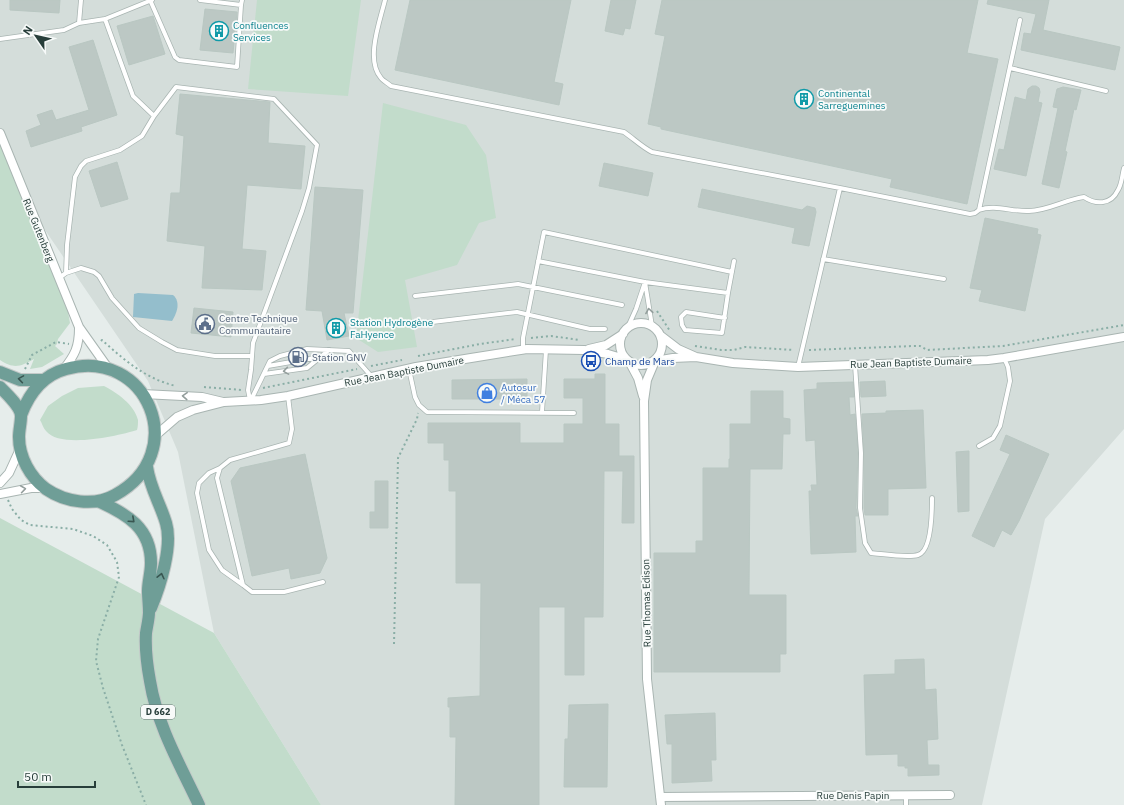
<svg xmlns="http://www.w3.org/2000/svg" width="1124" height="805" font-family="'IBM Plex Sans',sans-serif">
<rect width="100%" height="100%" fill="#e6edeb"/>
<!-- built -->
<path fill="#d4ddda" d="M0,0H1124V429L1045,519L982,805H321L214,633L178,452L148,381L0,164Z"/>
<!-- green -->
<path fill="#c2dccb" d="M257,0H361L348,96L248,89Z
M383,103L466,125L486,155L496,218L479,223L457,265L405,280L417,347L378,352L356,338Z
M0,143L68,312L70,323L58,339L57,344L55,346L64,354L42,367L30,369L34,359C20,367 14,369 0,360Z
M104,386C117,393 134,404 138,420C138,423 138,427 137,430C118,436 60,449 46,431C43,428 42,423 40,420L48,406L62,396L78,388Z
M0,518L214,633L321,805H0Z"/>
<!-- water -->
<path fill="#94becc" d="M138,293L173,295C181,302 177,313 172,321L133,317L134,294Z"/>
<!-- building -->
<path fill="#bcc8c4" stroke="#b9c7c2" d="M10,0H60L59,13L10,10Z
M410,0H571L554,82L563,84L559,105L395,70Z
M611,0H636L630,29L625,28L623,35L605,31Z
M662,0H978L967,53L998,59L967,204L890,187L892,179L661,129V127L648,124L665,36L655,34Z
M988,0H1049L1043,30L1120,47L1115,70L1021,50L1024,33L1031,34L1036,14L987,4Z
M205,9L237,12L233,53L200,50Z
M153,16L165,54L129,65L117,26Z
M93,40L117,115L81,127L82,131L31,147L26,131L41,125L37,115L52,110L56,120L89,110L69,47Z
M1032,86H1036L1039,88L1040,92L1038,102L1042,103L1026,176L994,169L999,149L1004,150L1015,97L1026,100L1028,89Z
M1063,87L1081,90L1076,110L1074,109L1065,151L1067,152L1059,188L1042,184L1058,108L1053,107L1057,89Z
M180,94L270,102L268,143L305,146L301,189L247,185L242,249L266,251L262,290L202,288L205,246L167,241L171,193H180L184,136L176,134Z
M117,162L128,199L101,207L89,171Z
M604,163L653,173L648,196L599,186Z
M315,187L363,190L353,313H344L349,336L327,340L322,311L306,310Z
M702,189L802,210L807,206L815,208L816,212L809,246L792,243L795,228L698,207Z
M985,218L1038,229L1037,234L1041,235L1025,311L979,301L982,290L970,288Z
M194,308L233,312L231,337L191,333Z
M595,374H605V424H619V456H634V523H622L623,471H604L603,617H584V675H565V607H539V805H455L456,737H450V707H448V698L480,696L481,583H456V491H449V460H444V443H428V423H520V443H564V424H583V398H564V379H595Z
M527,379V399H452V380Z
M885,381L886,396L861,397L860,382Z
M853,382L854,397H849L850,415L855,414L858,453L856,508L858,516H855L856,552L811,554L809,491H812L811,485H817L815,440L806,441L804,390L817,389V383Z
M751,391H783V418L790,419V434H783L782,469H750L749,595H786V654H780V672H654V553H696V541H703V468H729V459H730V424H751Z
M923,410L926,488L888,489V515H865L864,508V453L862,414L886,413V411Z
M1006,435L1049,454L1019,521L1011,535L1002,530L994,547L972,536L1010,454L1000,450Z
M969,451V511L958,512L956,452Z
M305,454L327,558L320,573L291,579L289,568L252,576L231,481L240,468Z
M375,481H388V528H370V512H375Z
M924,659L925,690L936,689L938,739L927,740L928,765H939V775L908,776V768H905V766H898V754L866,755L864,675L895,674V660Z
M608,704L607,787H564L565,739H568L569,705Z
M715,713L716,760H711L712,781L672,783V744H667L665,715Z"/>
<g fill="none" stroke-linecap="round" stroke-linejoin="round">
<!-- service casing -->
<g stroke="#a9b5b2" stroke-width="5.5">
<path id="service" d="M150,0L175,57L179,60L237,67L241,5
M200,0L241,5L242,0
M385,0C380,21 365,60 381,78C383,81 388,83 391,86L624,132C634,139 642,147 652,152L840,188L798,367
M105,19L152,0
M79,23L81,0
M0,39L64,30L79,23L105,19L133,96L154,116
M1010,68L1106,91
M840,188L970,214L975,213L979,210L1020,20
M979,210C995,204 1012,212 1029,211C1047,211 1067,199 1084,197C1096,205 1111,205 1118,190C1122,184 1122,175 1124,168
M823,259L944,279
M538,261L645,282L728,293L722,333L685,330L682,325L681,317L686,312L725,318
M66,273L67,245L75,177L81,166L86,161L120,150L142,136L154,116L176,87L274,99L317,145L309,188L302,211L253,343L251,370L248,390L250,400
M59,278L66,273L81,268L94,272L99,276L112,298L139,328L162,342L177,350L215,356H252
M728,293L734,261
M415,296L518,284L622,305
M424,323L517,312L590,329H605
M627,329L636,309L645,282L652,326
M523,350V338L544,232L732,272
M855,365L861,453L860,508L865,543L871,553C883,554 907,558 918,555C932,551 932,511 932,498
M268,366L320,357
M409,369L415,397L419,405L427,412L574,413
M264,374L307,368L329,350
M288,396L292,429L289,443L230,460L220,468L217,478L243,585L252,592H284L323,582
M251,400L270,361L280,356L307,349L349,351L372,377
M542,412L546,350
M979,446L993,438L1000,426L1010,381L1008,367L1004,358
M220,468L209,473L199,483L197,493L209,550L222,570L243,585
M906,795V805"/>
</g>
<!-- minor casing -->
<g stroke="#a9b5b2" stroke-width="10">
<path id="minor" d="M0,133L79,327L108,368
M620 344a21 21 0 1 1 42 0a21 21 0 1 1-42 0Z
M661,336L678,349L696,357L673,358L655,361L647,380L644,401L647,679L661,805
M589,349L606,345L623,334
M696,357L733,363L798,367L988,360L1004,358L1124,337
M630,363L638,378L643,396
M63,370C75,355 79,347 79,328
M143,394L202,397L223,402
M155,436L177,417L193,410L224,402L261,400L288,396L416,367L471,358L527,349L584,350L608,354L625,359
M0,483L9,473L20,449
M0,494L31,488H46
M660,797L950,795"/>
</g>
<!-- primary casing -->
<g stroke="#c3c9c8" stroke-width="14">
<path id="primary" d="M0,372L20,380H44
M0,387C6,393 21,407 21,416C21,423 19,430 19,437C19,457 30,477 46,489C65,502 94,507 115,495C192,453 147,346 66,369C43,375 29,394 21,415
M147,467C150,488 160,503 166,523C173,546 160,586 151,608
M98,501C127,514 151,528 151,563C151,573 148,582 148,591C148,598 149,605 149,612C149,619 147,626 146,633C145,649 147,665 150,681C157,725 180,765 199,805"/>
</g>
<!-- path -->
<path stroke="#8aaea6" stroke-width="2" stroke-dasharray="2 3" stroke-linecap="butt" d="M657,311L670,331
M531,338L551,336L580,340
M101,341L102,340C124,360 146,379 176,386
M695,346L721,350H734L745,347L794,350
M809,350L914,346H920L927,350L1003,346L1124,325
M418,356L480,344L516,339
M371,366L402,360
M25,369L32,355L56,342L69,344
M204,387L242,390
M263,388L357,369
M8,500L12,509L21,520L30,525L73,529L93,536L107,545L117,562L119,577L98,639L96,661L103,688L122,745L146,805
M394,644L398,458L417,419L418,413"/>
<!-- service -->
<use href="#service" stroke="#fff" stroke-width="4"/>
<!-- minor -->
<use href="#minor" stroke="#fff" stroke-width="8"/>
<!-- primary -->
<use href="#primary" stroke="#6f9e97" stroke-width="12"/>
</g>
<!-- one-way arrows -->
<defs><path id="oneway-chevron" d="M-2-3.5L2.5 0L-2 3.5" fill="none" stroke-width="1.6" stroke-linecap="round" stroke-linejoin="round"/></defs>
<g stroke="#939e9c">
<use href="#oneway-chevron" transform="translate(649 311) rotate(-99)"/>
<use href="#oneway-chevron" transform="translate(286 371) rotate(171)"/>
<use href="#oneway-chevron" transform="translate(185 396) rotate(-177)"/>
<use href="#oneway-chevron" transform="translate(23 489) rotate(-8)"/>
</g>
<g stroke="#395651">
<use href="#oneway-chevron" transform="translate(21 379) rotate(-171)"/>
<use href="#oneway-chevron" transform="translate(132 520) rotate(42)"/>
<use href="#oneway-chevron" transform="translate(161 576) rotate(-77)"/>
</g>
<!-- icons -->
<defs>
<g id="building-ring" transform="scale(1)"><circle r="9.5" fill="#f7faf9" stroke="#0f9aa8" stroke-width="1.5"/><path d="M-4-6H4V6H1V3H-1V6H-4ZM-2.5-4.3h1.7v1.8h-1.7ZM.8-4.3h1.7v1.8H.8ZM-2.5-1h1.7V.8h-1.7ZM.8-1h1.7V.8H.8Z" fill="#0f9aa8"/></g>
<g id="civic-ring" transform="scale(1)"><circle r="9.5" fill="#f7faf9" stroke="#5c6f8a" stroke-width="1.5"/><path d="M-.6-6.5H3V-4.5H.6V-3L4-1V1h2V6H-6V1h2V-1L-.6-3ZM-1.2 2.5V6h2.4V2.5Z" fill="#5c6f8a"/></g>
<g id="fuel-ring" transform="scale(1)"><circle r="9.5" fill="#f7faf9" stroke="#5c6f8a" stroke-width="1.5"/><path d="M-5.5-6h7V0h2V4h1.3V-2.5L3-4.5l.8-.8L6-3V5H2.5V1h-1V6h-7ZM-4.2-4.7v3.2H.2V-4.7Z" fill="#5c6f8a"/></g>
<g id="bus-ring" transform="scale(1)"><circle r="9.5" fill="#f7faf9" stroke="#1a4fb4" stroke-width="1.5"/><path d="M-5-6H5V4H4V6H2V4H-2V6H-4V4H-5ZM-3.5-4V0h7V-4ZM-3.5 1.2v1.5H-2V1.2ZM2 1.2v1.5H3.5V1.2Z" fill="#1a4fb4"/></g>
<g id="shop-ring" transform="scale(1)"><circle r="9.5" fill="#f7faf9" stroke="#3f7fe0" stroke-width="1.5"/><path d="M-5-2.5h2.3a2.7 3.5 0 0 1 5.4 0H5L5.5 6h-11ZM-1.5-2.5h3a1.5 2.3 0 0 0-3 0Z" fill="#3f7fe0"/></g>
</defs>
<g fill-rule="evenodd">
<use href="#building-ring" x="219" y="31"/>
<use href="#building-ring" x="804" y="99"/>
<use href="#civic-ring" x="205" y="324"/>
<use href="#building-ring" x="336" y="328"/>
<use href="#fuel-ring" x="298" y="357"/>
<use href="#bus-ring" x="591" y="361"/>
<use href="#shop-ring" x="487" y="393"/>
</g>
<g text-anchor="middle" stroke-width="3.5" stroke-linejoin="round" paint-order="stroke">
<!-- shield labels -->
<rect fill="#f7faf9" stroke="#657673" stroke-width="1" x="141" y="705" width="34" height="14" rx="3"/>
<g font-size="9" font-weight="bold" fill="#273e3a">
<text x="158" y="715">D 662</text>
</g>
<!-- culture labels -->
<g font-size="10" fill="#0d838f" stroke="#f7faf9" text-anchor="start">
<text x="233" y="29">Confluences<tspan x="233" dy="12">Services</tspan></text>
<text x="818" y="97">Continental<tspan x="818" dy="12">Sarreguemines</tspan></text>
<text x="350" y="326">Station Hydrogène<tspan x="350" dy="12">FaHyence</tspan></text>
</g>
<!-- street labels -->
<g font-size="10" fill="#273e3a" stroke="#f7faf9">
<text transform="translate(39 230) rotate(68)" y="4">Rue Gutenberg</text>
<text transform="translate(911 362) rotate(-2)" y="4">Rue Jean Baptiste Dumaire</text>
<text transform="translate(404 371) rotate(-11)" y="4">Rue Jean Baptiste Dumaire</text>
<text transform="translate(646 603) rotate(-91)" y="4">Rue Thomas Edison</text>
<text x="853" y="799">Rue Denis Papin</text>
</g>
<!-- service labels -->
<g font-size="10" fill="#4e5e75" stroke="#f7faf9" text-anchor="start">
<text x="219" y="322">Centre Technique<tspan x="219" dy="12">Communautaire</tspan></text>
<text x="312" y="361">Station GNV</text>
</g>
<!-- transit labels -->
<g font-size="10" fill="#164399" stroke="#f7faf9" text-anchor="start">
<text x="605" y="365">Champ de Mars</text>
</g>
<!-- shop labels -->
<g font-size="10" fill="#366cbe" stroke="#f7faf9" text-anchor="start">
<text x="501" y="391">Autosur<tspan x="501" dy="12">/ Méca 57</tspan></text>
</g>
</g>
<!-- north arrow -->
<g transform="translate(36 36) rotate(304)" stroke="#f7faf9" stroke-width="3" paint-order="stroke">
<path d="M0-3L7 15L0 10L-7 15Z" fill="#273e3a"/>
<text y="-6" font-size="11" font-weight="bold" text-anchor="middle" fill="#273e3a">N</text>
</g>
<!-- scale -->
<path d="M18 781v6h77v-6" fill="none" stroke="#273e3a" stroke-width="2"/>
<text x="24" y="781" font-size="12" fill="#273e3a" stroke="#f7faf9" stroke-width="3" paint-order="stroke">50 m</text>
</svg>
